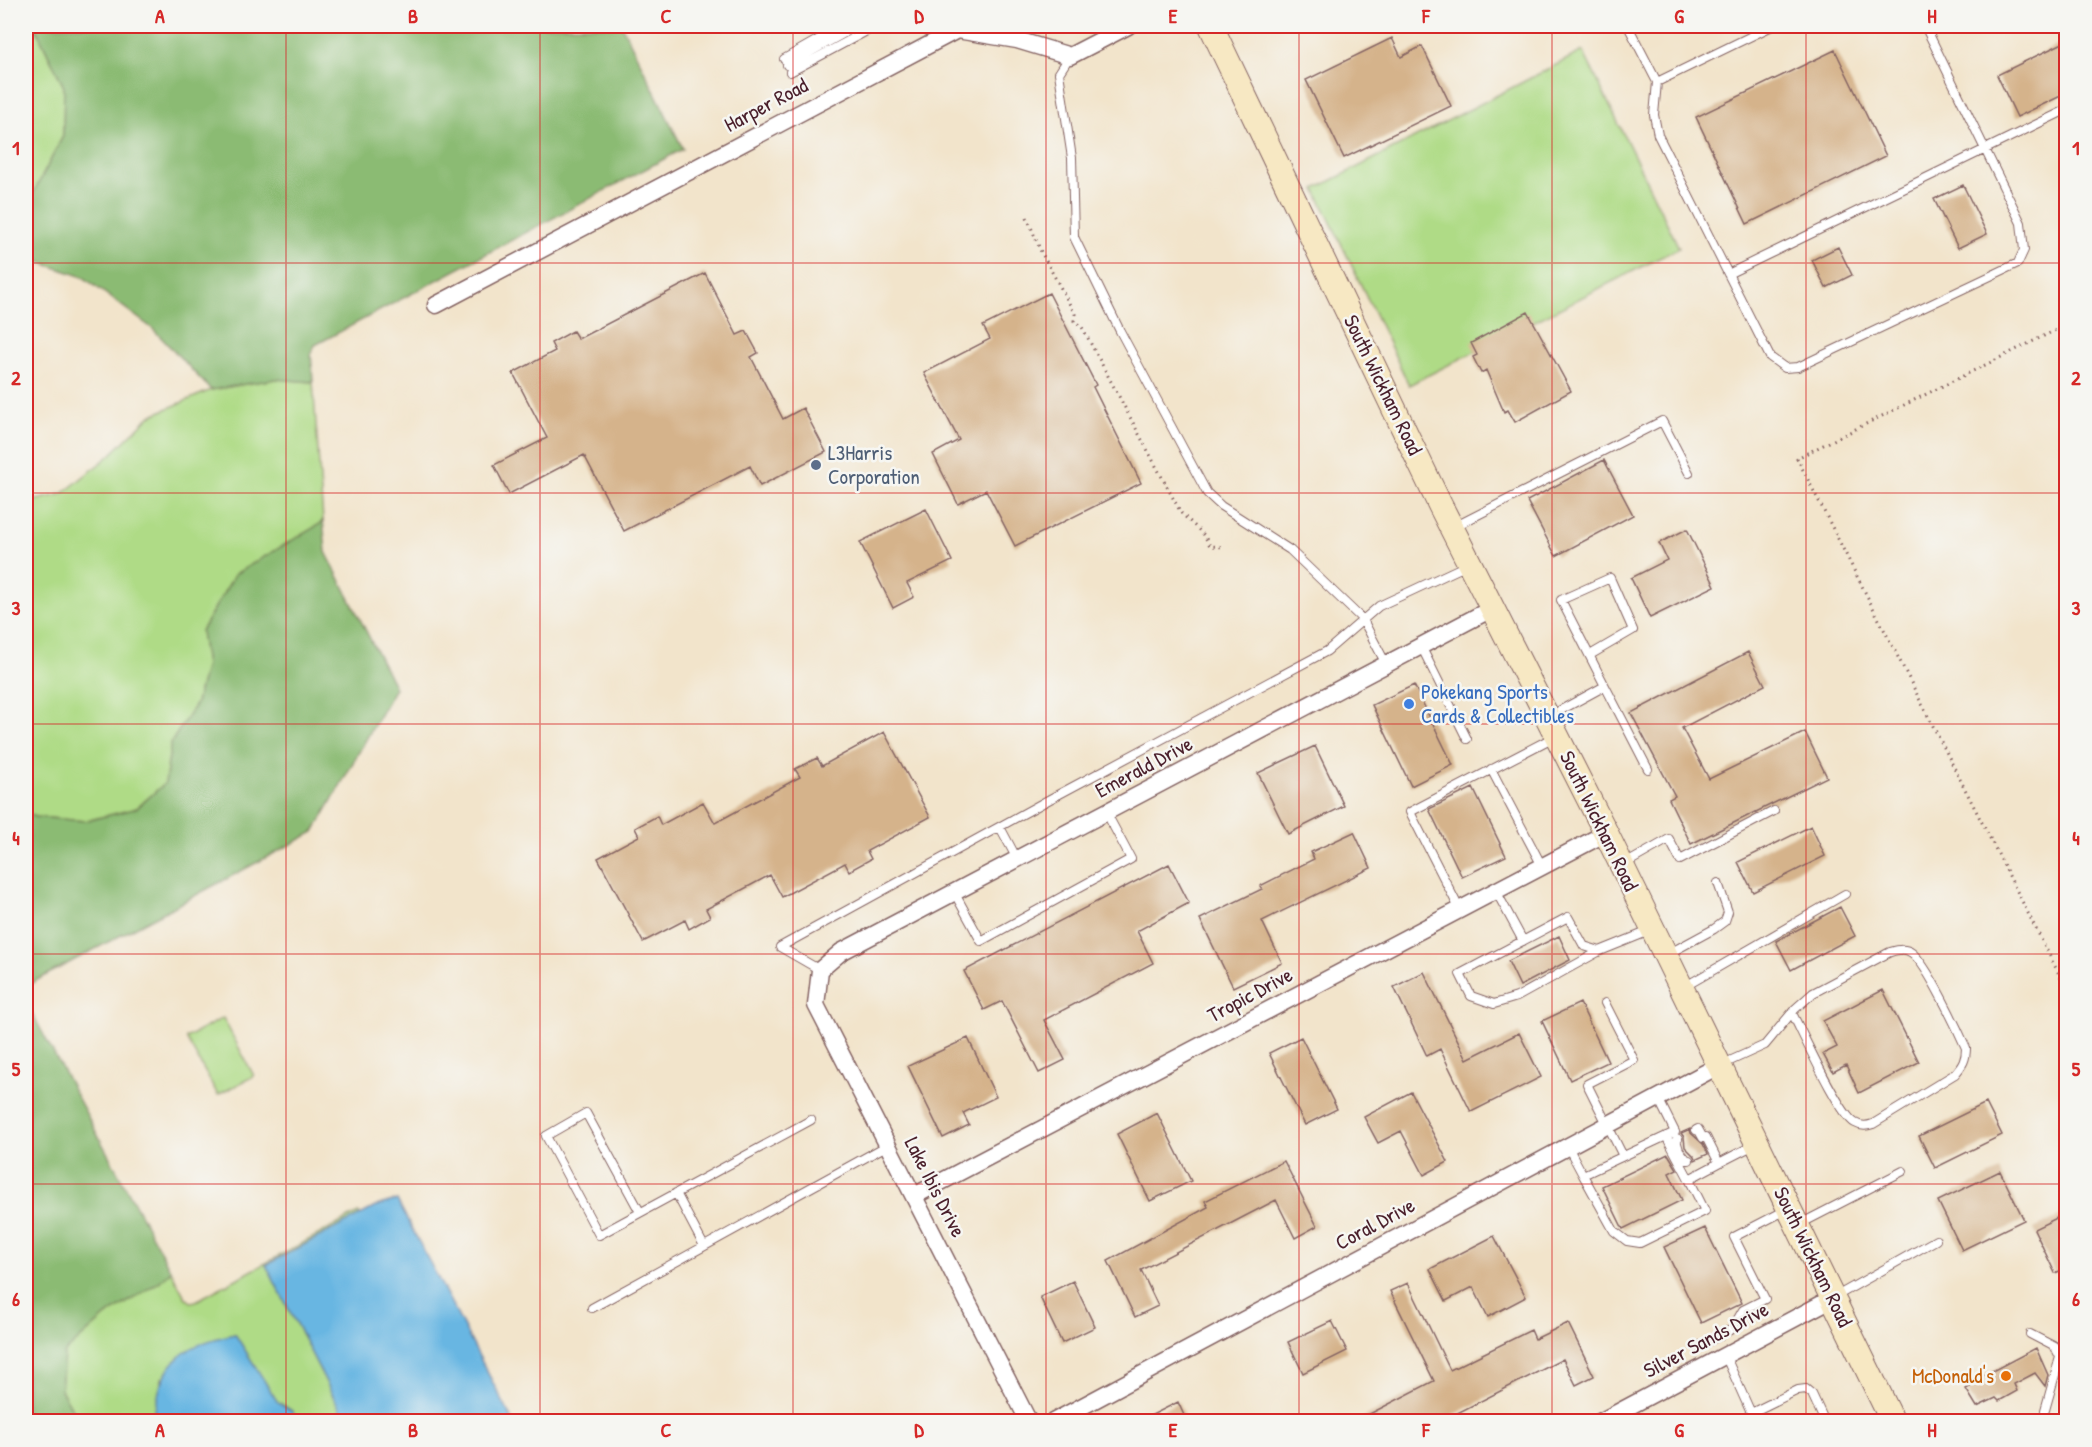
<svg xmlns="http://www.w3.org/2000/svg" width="2092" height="1447" font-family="'Patrick Hand',sans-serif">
<rect width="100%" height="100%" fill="#f6f6f2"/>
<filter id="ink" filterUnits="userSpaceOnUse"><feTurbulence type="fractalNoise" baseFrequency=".0167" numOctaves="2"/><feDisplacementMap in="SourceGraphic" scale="12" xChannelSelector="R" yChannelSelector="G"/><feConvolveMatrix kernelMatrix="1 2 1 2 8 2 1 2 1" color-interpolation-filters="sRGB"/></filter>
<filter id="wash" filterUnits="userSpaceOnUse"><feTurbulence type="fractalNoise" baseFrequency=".008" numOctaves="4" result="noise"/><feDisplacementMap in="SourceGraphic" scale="24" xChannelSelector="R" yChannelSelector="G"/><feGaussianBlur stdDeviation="1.35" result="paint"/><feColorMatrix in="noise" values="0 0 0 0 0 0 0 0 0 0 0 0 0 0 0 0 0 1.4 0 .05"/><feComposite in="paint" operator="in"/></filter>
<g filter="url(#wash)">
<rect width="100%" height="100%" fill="#f2e4cb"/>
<!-- green -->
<path fill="#afdb86" stroke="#7c7d58" stroke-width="1.5" d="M26,26H32L37,31L64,87L63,136L32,196L26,235L39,262L26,257Z
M1583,51L1679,248L1409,385L1315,189Z
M275,379L313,382L323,520L321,524L235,574L201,631L206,665L196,703L171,743L165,783L137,808L86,821L35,817L26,812V508L31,506L29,502L62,494L109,456L150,416L211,390Z
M223,1018L254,1076L218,1095L186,1038Z
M358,1213L362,1215L266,1265L346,1421H297L292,1411L277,1402L234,1334L162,1378L153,1421H79L61,1390L64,1353L106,1316L159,1282L171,1271L185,1297L191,1302L196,1301Z"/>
<!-- forest -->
<path fill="#8bbb73" stroke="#6a6d4f" stroke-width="1.5" d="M32,26H622L683,149L315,345L311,353L313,382L275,379L211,390L153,329L83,277L39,262L26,235L32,196L63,136L64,87L37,31Z
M323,520L326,552L395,688L314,832L26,986V812L35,817L86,821L137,808L165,783L171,743L196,703L206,665L201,631L235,574L320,524Z
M26,1002L171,1271L159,1282L106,1316L64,1353L61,1390L79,1421H26Z"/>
<!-- water -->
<path fill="#67b6e2" stroke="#586a86" stroke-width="1.5" d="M397,1200L513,1421H346L266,1265L379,1205Z
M235,1334L277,1401L292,1411L297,1421H153C161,1364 177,1346 235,1334Z"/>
<g id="blocks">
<!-- building -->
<path fill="#d5b38b" d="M1392,38L1401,57L1422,46L1451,106L1344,158L1306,80Z
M2067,41V93L2017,117L1997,75Z
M1835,50L1886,156L1747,224L1696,117Z
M1963,185L1987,234L1958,248L1934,199Z
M1838,247L1852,275L1826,288L1812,260Z
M705,273L737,335L746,331L758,353L751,357L783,419L803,408L826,452L760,486L750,466L624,531L584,455L509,494L494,465L547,438L513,373L555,351L551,343L573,331L578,339Z
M1049,293L1096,385L1093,387L1141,483L1015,546L986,490L958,504L933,454L959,440L924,373L990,339L983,326Z
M1528,312L1571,391L1515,422L1508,410L1504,412L1486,370L1481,373L1473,357L1477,355L1471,343Z
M1604,460L1633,515L1556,556L1527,501Z
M926,509L952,561L907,583L914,597L893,608L860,542Z
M1687,529L1715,586L1650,618L1631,578L1667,560L1659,543Z
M1748,652L1765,685L1682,728L1709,779L1805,732L1827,777L1691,844L1669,799L1675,796L1631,713Z
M1414,685L1453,765L1411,786L1372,705Z
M884,732L930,817L867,851L871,859L849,871L845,863L782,897L770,875L706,909L710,917L689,929L685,920L643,942L598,858L639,836L635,828L657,816L661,825L703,802L715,823L800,777L795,769L817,758L822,766Z
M1315,746L1344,806L1288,834L1258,773Z
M1473,788L1506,856L1462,877L1429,809Z
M1811,826L1825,856L1753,892L1738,862Z
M1354,832L1371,868L1262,921L1282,963L1233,987L1200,919L1262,889L1260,886L1314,859L1311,852Z
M1169,864L1189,903L1137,931L1153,963L1044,1020L1065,1060L1039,1073L1002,1001L984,1010L964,971Z
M1840,907L1855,936L1791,970L1776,941Z
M1559,936L1570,960L1520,986L1508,961Z
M1424,972L1467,1059L1519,1033L1541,1077L1471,1112L1440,1049L1427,1056L1394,987Z
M1883,990L1919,1062L1859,1093L1846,1065L1833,1072L1823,1054L1837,1047L1823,1021Z
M1580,1003L1608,1062L1570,1080L1542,1021Z
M1301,1037L1337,1109L1305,1125L1269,1053Z
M968,1038L996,1097L963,1113L969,1125L943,1138L908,1066Z
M1411,1092L1448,1162L1424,1175L1401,1131L1378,1143L1364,1117Z
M1986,1103L2002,1135L1935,1168L1919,1136Z
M1157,1113L1191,1181L1150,1201L1117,1134Z
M1690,1129L1691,1133L1703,1144L1708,1154L1695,1160L1694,1156L1685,1147L1684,1137L1681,1133Z
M1668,1154L1677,1169L1669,1173L1682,1200L1623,1229L1602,1186Z
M1284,1161L1317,1226L1295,1238L1276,1200L1141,1270L1158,1306L1135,1317L1108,1261L1208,1207L1205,1201Z
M2000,1171L2024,1220L1962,1250L1938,1201Z
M2067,1213V1268L2055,1273L2034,1229Z
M1705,1228L1742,1303L1701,1323L1664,1247Z
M1494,1236L1526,1297L1488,1317L1473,1287L1446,1301L1430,1269Z
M1073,1281L1095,1327L1062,1343L1040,1297Z
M1408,1283L1450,1370L1531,1330L1535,1339L1568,1323L1594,1376L1576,1385L1563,1359L1440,1422H1354L1434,1381L1390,1291Z
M1332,1321L1347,1351L1303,1373L1288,1342Z
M2036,1348L2048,1375L2045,1386L2035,1373L2014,1384L2017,1391L1999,1401L1996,1398L1977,1407L1966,1389L1976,1383L1975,1380Z
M1178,1402L1187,1422H1138Z"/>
</g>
</g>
<g filter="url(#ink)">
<use href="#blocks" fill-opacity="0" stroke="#856463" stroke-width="1.5"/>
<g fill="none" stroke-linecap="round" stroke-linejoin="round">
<!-- service casing -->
<g stroke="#856463" stroke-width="10">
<path id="service" d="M1628,26L1657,82L1654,115L1658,135L1770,357L1785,368L1798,367L2018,263L2024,250L2021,223L1925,26
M1070,56L1059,73L1072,158L1074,237L1120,331L1207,493L1221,506L1290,550L1363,620L1386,664
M784,59L842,26
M787,65L857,26
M790,72L876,26
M1657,82L1772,26
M1728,274L2066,110
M1452,528L1662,421L1689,473
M1421,646L1467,739
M1605,686L1648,769
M1548,717L1605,686L1561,600L1610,578L1633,630L1590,655
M1491,769L1542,866
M1000,827L1017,859
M1625,864L1669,839L1680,860L1774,811
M1496,891L1523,941
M954,892L981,941L1131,859L1106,812
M1460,910L1410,812L1554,737
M1600,951L1517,997L1494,1004L1471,996L1460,974L1568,917L1584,946L1600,951L1652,930
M1668,954L1714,929L1725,921L1728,912L1718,883
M820,970L780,947L1050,799L1327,651L1379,606L1467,565
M1684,987L1845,894
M1605,1003L1634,1060L1587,1084L1623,1156
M1721,1065L1765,1045L1795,1009L1813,993L1890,952C1898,950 1905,948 1912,953C1927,964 1957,1028 1966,1048C1966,1059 1963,1065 1955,1074L1873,1124C1867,1126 1862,1127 1855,1123C1839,1114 1803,1034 1792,1013
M1666,1136L1689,1179L1719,1163L1706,1137L1703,1138L1698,1129L1696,1130
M1678,1139L1676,1140L1679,1150L1687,1160H1689
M1568,1147L1583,1175L1675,1132L1658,1098
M1719,1163L1756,1144
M1583,1175L1614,1231L1627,1241L1640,1243L1705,1211L1689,1179
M676,1193L704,1246
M640,1212L586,1113L546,1136L599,1235L811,1120
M1800,1224L1903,1171
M1833,1298L1936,1240
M592,1308L888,1145
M2030,1334L2055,1347L2060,1357L2045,1410
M1697,1347L1732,1329L1743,1310L1765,1299L1734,1237L1788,1209
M1725,1355L1755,1422
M1751,1413L1798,1390L1806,1389L1812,1394L1825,1422"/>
</g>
<!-- minor casing -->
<g stroke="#856463" stroke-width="19">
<path id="minor" d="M436,305L957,30L1017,40L1070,56L1128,26
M914,1196L1606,833
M1029,1422L816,1005L820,970L841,952L1493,608
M1053,1422L1718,1066
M1600,1422L1833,1298"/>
</g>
<!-- secondary casing -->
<g stroke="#856463" stroke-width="26">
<path id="secondary" d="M1211,26L1440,505L1606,833L1893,1422"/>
</g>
<!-- path -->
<path stroke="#856463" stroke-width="3" stroke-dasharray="1.5 4.5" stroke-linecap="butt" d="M1027,217L1041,252L1075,314L1074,321L1082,327L1181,513L1204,535L1210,546L1224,547
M2066,325L1797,458L2066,988"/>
<!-- service -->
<use href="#service" stroke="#fff" stroke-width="8"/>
<!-- minor -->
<use href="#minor" stroke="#fff" stroke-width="16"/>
<!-- secondary -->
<use href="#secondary" stroke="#f7e8c3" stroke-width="24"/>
</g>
</g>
<!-- grid -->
<path fill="none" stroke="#d62828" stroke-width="1.5" stroke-opacity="0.55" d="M286,26V1422M540,26V1422M793,26V1422M1046,26V1422M1299,26V1422M1552,26V1422M1806,26V1422M26,263H2066M26,493H2066M26,724H2066M26,954H2066M26,1184H2066"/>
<!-- markers -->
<circle fill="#5c6f8a" stroke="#f6f6f2" stroke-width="2" cx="816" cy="465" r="6"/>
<circle fill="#3f7fe0" stroke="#f6f6f2" stroke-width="2" cx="1409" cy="704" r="6"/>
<circle fill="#e8710a" stroke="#f6f6f2" stroke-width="2" cx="2006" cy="1376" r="6"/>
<g text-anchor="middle" stroke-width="5" stroke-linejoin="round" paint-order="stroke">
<!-- street labels -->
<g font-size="21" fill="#4a1f2b" stroke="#f6f6f2">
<text transform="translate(766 105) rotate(-28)" y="7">Harper Road</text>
<text transform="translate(1383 385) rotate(64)" y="7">South Wickham Road</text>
<text transform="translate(1144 767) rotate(-28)" y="7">Emerald Drive</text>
<text transform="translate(1599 821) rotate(64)" y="7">South Wickham Road</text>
<text transform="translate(1250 995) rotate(-28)" y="7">Tropic Drive</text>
<text transform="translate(935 1187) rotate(63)" y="7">Lake Ibis Drive</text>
<text transform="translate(1375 1224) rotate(-28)" y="7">Coral Drive</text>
<text transform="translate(1813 1257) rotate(64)" y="7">South Wickham Road</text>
<text transform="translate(1706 1340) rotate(-28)" y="7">Silver Sands Drive</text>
</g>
<!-- service labels -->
<g font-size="21" fill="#4e5e75" stroke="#f6f6f2" text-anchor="start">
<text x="828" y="460">L3Harris<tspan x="828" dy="24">Corporation</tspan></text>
</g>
<!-- shop labels -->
<g font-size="21" fill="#366cbe" stroke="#f6f6f2" text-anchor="start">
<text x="1421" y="699">Pokekang Sports<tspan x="1421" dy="24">Cards &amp; Collectibles</tspan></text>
</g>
<!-- food labels -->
<g font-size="21" fill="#c56008" stroke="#f6f6f2" text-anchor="end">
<text x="1994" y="1383">McDonald's</text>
</g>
</g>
<!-- margin -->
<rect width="2092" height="1447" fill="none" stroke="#f6f6f2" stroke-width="66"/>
<rect x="33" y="33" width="2026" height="1381" fill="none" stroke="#d62828" stroke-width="2"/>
<g font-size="20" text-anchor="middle" font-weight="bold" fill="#d62828">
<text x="160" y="23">A</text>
<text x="413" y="23">B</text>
<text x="666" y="23">C</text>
<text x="919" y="23">D</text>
<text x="1173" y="23">E</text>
<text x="1426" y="23">F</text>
<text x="1679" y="23">G</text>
<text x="1932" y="23">H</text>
<text x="16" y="155">1</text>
<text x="2076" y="155">1</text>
<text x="16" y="385">2</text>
<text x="2076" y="385">2</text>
<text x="16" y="615">3</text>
<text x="2076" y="615">3</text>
<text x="16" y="845">4</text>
<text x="2076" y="845">4</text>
<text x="16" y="1076">5</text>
<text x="2076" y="1076">5</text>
<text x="16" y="1306">6</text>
<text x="2076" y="1306">6</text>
<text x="160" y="1437">A</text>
<text x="413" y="1437">B</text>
<text x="666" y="1437">C</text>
<text x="919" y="1437">D</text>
<text x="1173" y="1437">E</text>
<text x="1426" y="1437">F</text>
<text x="1679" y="1437">G</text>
<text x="1932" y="1437">H</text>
</g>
</svg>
